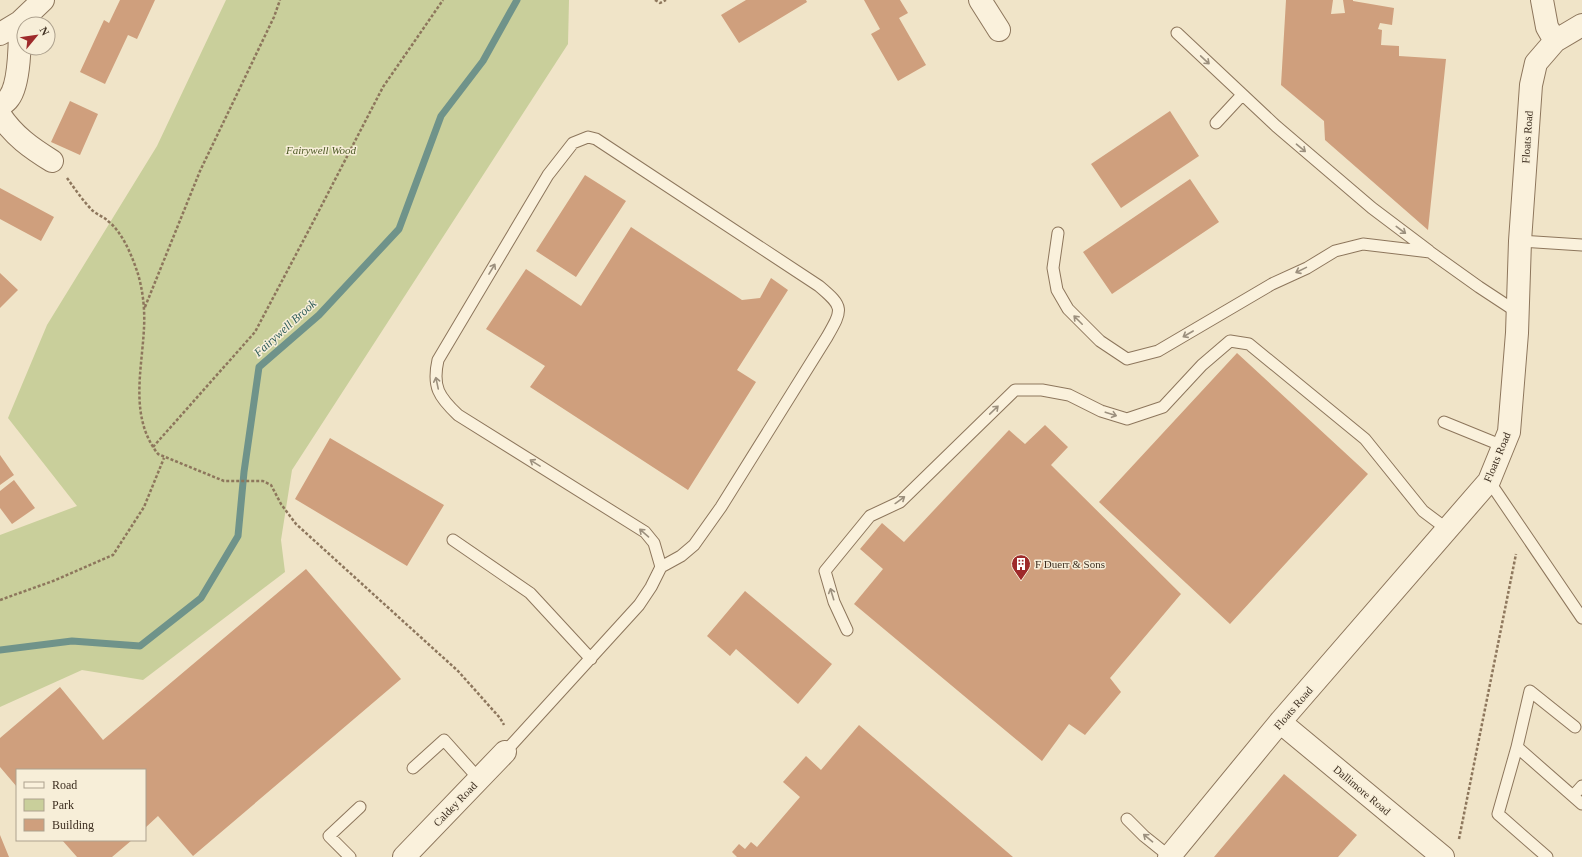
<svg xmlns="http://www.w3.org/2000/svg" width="1582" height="857" font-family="Georgia,serif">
<rect width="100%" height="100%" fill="#f0e4c8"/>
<!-- green -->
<path fill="#c9cf9b" d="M226,0H569L568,44L292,470L281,540L285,572L143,680L82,670L0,707V535L77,506L8,418L47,325L157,146Z"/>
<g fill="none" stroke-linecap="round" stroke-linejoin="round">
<!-- stream -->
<path stroke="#6f938a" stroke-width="7" d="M0,650L72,641L140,646L201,598L238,536L244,472L259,367L319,315L399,229L441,116L483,61L517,0"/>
</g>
<!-- building -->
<path fill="#cf9f7d" d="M120,0H155L137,39L128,35L105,84L80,72L104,20L109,23Z
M746,0H806L807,2L739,43L721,15Z
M864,0H900L908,13L899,18L926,65L898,81L871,34L880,29Z
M1286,0H1333L1331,14L1345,13L1343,0H1353V1L1394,8L1392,25L1380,23L1378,29L1382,30L1381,45L1399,46V56L1446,59L1428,230L1325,140L1324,121L1281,85Z
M70,101L98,114L80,155L51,142Z
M1170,111L1199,156L1121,208L1091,164Z
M585,175L626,201L576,277L536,251Z
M1190,179L1219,222L1112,294L1083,252Z
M0,188L54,217L41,241L0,219Z
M631,227L742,300L760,298L771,278L788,290L737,370L756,382L688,490L530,387L545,366L486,329L526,269L581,306Z
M0,273L18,290L0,308Z
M1237,353L1368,474L1230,624L1099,502Z
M1045,425L1068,447L1051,465L1181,594L1110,678L1121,692L1085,735L1069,724L1042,761L854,604L883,569L860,549L882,523L904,542L1009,430L1025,444Z
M330,438L444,505L407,566L295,499Z
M0,455L14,475L0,485Z
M14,480L35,508L12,524L0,508V491Z
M306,569L401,679L193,856L158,816L145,828V770H17V787L0,767V738L60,687L103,740Z
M745,591L832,664L798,704L736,649L730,656L707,636Z
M859,725L1013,857H737L732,852L739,844L745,849L751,842L757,847L800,797L783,782L806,756L821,770Z
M1284,774L1357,835L1338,857H1214Z
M0,835L9,857H0Z
M62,840H132L112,857H77Z"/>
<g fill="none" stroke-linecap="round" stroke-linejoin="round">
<!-- lane casing -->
<g stroke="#8d765c" stroke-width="13">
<path id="lane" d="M1177,33L1276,126L1372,208L1429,251
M1216,123L1242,95
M1058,233L1053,268L1057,290L1068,309L1100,341L1127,359L1158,351L1272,284L1307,268L1335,251L1363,244L1430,252L1479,287L1517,312
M1520,241L1582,245
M1444,422L1503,446
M1489,481L1582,618
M453,540L530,593L591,659
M847,630L834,602L825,571L870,516L900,502L1015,390H1042L1069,395L1101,411L1127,419L1163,407L1202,365L1230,341L1249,344L1365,439L1423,511L1447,529
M1517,747L1530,691L1575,727
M505,752L639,605L651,587L661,567L681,556L694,545L721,507L827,337C843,309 844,307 819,286L596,139L588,137L573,143L548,175L438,360C432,387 439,397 458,415L645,532L654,543L661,567
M413,768L444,740L479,779
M1573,796L1582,786
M1127,819L1144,836L1169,856
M350,857L329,836L360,807
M1547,857L1498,814L1517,747L1582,804"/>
</g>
<!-- street casing -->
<g stroke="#8d765c" stroke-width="24">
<path id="street" d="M980,0L999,30
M1542,0L1547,27L1555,41
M0,34L20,22L43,0
M0,106C3,104 7,101 9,98C20,84 20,40 20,22
M0,115C14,136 31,148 52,161
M1280,722L1443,857
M404,857L505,752
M1169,857L1280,722L1489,481L1509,432L1517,333L1520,241L1531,85L1536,63L1555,41L1582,25"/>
</g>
<!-- path -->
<path stroke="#8d765c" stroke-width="2.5" stroke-dasharray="3 2" stroke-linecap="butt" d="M655,0L660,3L666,0
M67,178C75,189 83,201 93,211C98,215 104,217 108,221C123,233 132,256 138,274C143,291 145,310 144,328C142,370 129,417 158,454L224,481H263L271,485L281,504L296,524L458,671L500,718L504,725
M145,307L200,171L274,17L280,0
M153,447L255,332L311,226L383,87L443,0
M0,600L53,581L113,555L144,507L164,458
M1459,839L1516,554"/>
<!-- lane -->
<use href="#lane" stroke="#faf1dc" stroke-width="11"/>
<!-- street -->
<use href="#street" stroke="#faf1dc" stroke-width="22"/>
</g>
<!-- one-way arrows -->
<defs><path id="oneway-shaft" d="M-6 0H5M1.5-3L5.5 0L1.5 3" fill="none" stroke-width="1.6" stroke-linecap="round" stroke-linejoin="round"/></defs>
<g stroke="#9c907e">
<use href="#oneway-shaft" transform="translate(1205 60) rotate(43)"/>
<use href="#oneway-shaft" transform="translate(1301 148) rotate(40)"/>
<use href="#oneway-shaft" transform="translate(1401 230) rotate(37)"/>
<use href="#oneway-shaft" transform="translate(492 269) rotate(-59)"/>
<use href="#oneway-shaft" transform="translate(1301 270) rotate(154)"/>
<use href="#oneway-shaft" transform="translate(1078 320) rotate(-135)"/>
<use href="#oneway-shaft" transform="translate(1188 334) rotate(150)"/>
<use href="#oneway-shaft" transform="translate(437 383) rotate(-102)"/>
<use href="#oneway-shaft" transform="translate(994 410) rotate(-44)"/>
<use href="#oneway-shaft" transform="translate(1111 414) rotate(18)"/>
<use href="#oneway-shaft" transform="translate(535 463) rotate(-148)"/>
<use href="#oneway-shaft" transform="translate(900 500) rotate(-36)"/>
<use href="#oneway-shaft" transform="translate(644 533) rotate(-139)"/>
<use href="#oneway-shaft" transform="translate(832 594) rotate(-107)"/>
<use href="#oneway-shaft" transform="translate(1148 838) rotate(-140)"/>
</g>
<!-- icons -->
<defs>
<g id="building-pin" transform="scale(1)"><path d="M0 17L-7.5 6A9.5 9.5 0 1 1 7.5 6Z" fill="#9e2a2b" stroke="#f7eed8"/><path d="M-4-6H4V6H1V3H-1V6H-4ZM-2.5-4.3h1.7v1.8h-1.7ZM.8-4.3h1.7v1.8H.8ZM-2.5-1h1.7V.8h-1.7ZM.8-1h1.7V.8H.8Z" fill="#fff"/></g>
</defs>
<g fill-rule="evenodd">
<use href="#building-pin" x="1021" y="564"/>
</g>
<g text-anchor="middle" stroke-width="3" stroke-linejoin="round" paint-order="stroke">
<!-- street labels -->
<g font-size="11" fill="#3d2e20" stroke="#f7eed8">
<text transform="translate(1527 137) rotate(-86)" y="4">Floats Road</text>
<text transform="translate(1497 457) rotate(-67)" y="4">Floats Road</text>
<text transform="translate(1293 708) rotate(-49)" y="4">Floats Road</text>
<text transform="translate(1362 790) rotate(40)" y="4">Dallimore Road</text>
<text transform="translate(455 804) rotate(-46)" y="4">Caldey Road</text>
</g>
<!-- park labels -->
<g font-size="11" font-style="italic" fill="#4d5a26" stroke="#f7eed8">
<text x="321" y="154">Fairywell Wood</text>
</g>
<!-- poi labels -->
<g font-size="11" fill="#3d2e20" stroke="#f7eed8" text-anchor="start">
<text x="1035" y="568">F Duerr &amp; Sons</text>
</g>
<!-- water labels -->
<g font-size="12" font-style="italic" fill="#2f5d5a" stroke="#f7eed8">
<text transform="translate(285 328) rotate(-42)" y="4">Fairywell Brook</text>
</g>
</g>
<!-- legend -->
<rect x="16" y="769" width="130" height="72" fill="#f7eed8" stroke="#ada18e"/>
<rect x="24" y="782" width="20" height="6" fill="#faf1dc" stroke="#ada18e"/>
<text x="52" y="789" font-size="12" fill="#3d2e20">Road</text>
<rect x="24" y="799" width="20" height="12" fill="#c9cf9b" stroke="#ada18e"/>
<text x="52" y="809" font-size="12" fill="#3d2e20">Park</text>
<rect x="24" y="819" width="20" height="12" fill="#cf9f7d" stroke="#ada18e"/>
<text x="52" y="829" font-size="12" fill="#3d2e20">Building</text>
<!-- north arrow -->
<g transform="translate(36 36) rotate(61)"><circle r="19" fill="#f7eed8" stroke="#ada18e"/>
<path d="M0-3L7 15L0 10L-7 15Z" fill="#9e2a2b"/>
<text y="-6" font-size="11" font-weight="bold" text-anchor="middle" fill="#3d2e20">N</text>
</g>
</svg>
